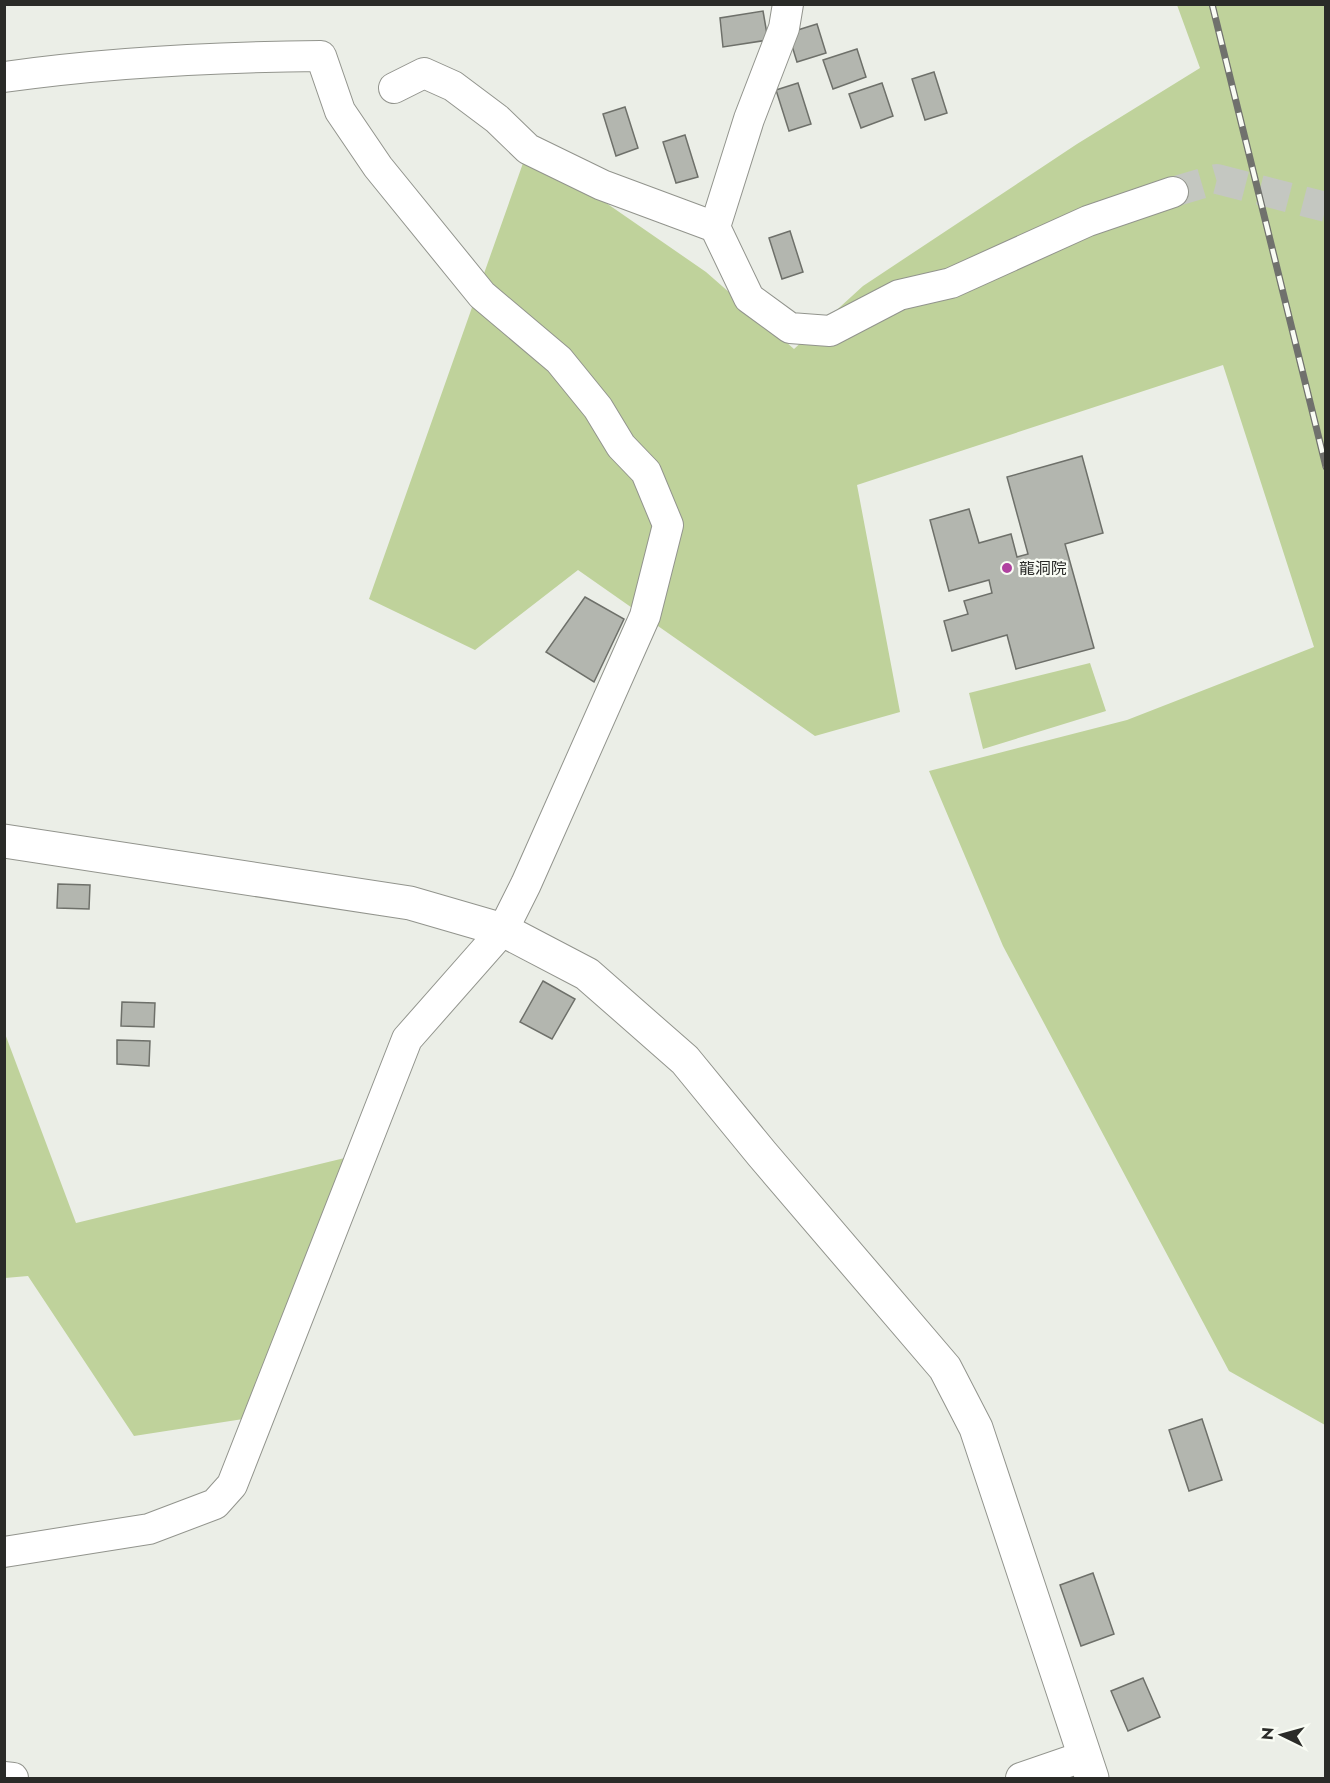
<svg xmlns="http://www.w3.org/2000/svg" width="1330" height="1783" viewBox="0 0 1330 1783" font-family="Jost,'Noto Sans JP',sans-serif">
<rect width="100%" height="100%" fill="#ebeee7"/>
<path fill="#bfd29b" d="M1177,5H1325V1425L1229,1371L1003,946L929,771L1127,720L1314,647L1223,365L857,485L900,712L815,736L578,570L475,650L369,599L528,149L706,272L794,349L863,286L1077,144L1200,68Z
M1090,663L1106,711L983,749L969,693Z
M4,1031L76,1223L357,1155L275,1414L134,1436L28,1276L5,1278Z"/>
<path fill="#b3b6af" stroke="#6e706a" stroke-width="1.5" d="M763,11L768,40L723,47L720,18Z
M817,24L826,53L797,62L788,33Z
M857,49L866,77L833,89L823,60Z
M934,72L947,113L925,120L912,79Z
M798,83L811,124L789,131L776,90Z
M882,83L893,116L861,128L849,94Z
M625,107L638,148L616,156L603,114Z
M685,135L698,177L676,183L663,142Z
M790,231L803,272L782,279L769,238Z
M1082,456L1103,533L1065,544L1094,648L1016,669L1007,635L952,651L944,621L968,614L964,601L992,593L989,580L949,591L930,520L969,509L979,543L1011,534L1017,557L1028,554L1007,477Z
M585,597L624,619L594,682L546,652Z
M58,884L90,885L89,909L57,908Z
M543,981L575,999L552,1039L520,1022Z
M122,1002L155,1003L154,1027L121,1026Z
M117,1040L150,1041L149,1066L117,1064Z
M1202,1419L1222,1480L1189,1491L1169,1430Z
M1093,1573L1114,1634L1081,1646L1060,1585Z
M1143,1678L1160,1717L1128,1731L1111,1691Z"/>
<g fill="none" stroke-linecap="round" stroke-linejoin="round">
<path stroke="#c4c7c1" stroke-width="30" stroke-dasharray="30 15" stroke-linecap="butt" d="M1173,192L1217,179L1326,207"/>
<g stroke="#92948d" stroke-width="32">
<path id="minor" d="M788,4L784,28L749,119L715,227L749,298L790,328L830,331L899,295L951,283L1088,221L1173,192
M4,77C110,62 215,57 321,56L340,111L378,167L482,295L559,360L598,408L621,446L646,472L668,525L645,616L526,884L503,930L407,1039L232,1485L215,1504L149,1529L4,1552
M394,88L424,73L453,86L497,119L528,149L602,185L715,227
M4,1777L13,1778
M1021,1778L1085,1756"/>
</g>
<g stroke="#92948d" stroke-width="35">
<path id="tertiary" d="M4,841L410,903L503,930L587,974L685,1060L762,1154L945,1368L976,1428L1092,1778"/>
</g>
<use href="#minor" stroke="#fff" stroke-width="30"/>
<use href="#tertiary" stroke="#fff" stroke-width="33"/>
<g stroke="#70716d" stroke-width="7">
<path id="rail" d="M1212,4L1326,467"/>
</g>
<use href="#rail" stroke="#f9fcf4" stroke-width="4.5" stroke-dasharray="14" stroke-linecap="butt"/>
</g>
<circle fill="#b042a0" stroke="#f9fcf4" stroke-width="2" cx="1007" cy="568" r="6"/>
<g text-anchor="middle" stroke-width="4.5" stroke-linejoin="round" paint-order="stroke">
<g font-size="16" fill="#2a2b28" stroke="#f9fcf4" text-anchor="start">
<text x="1019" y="574">龍洞院</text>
</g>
</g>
<rect width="1330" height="1783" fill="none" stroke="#2a2b28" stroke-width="12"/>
<g transform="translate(1282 1735) rotate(275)" stroke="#f9fcf4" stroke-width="4.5" paint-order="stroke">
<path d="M0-4.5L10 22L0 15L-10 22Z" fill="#2a2b28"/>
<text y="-9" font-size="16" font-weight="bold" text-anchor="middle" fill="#2a2b28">N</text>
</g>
</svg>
